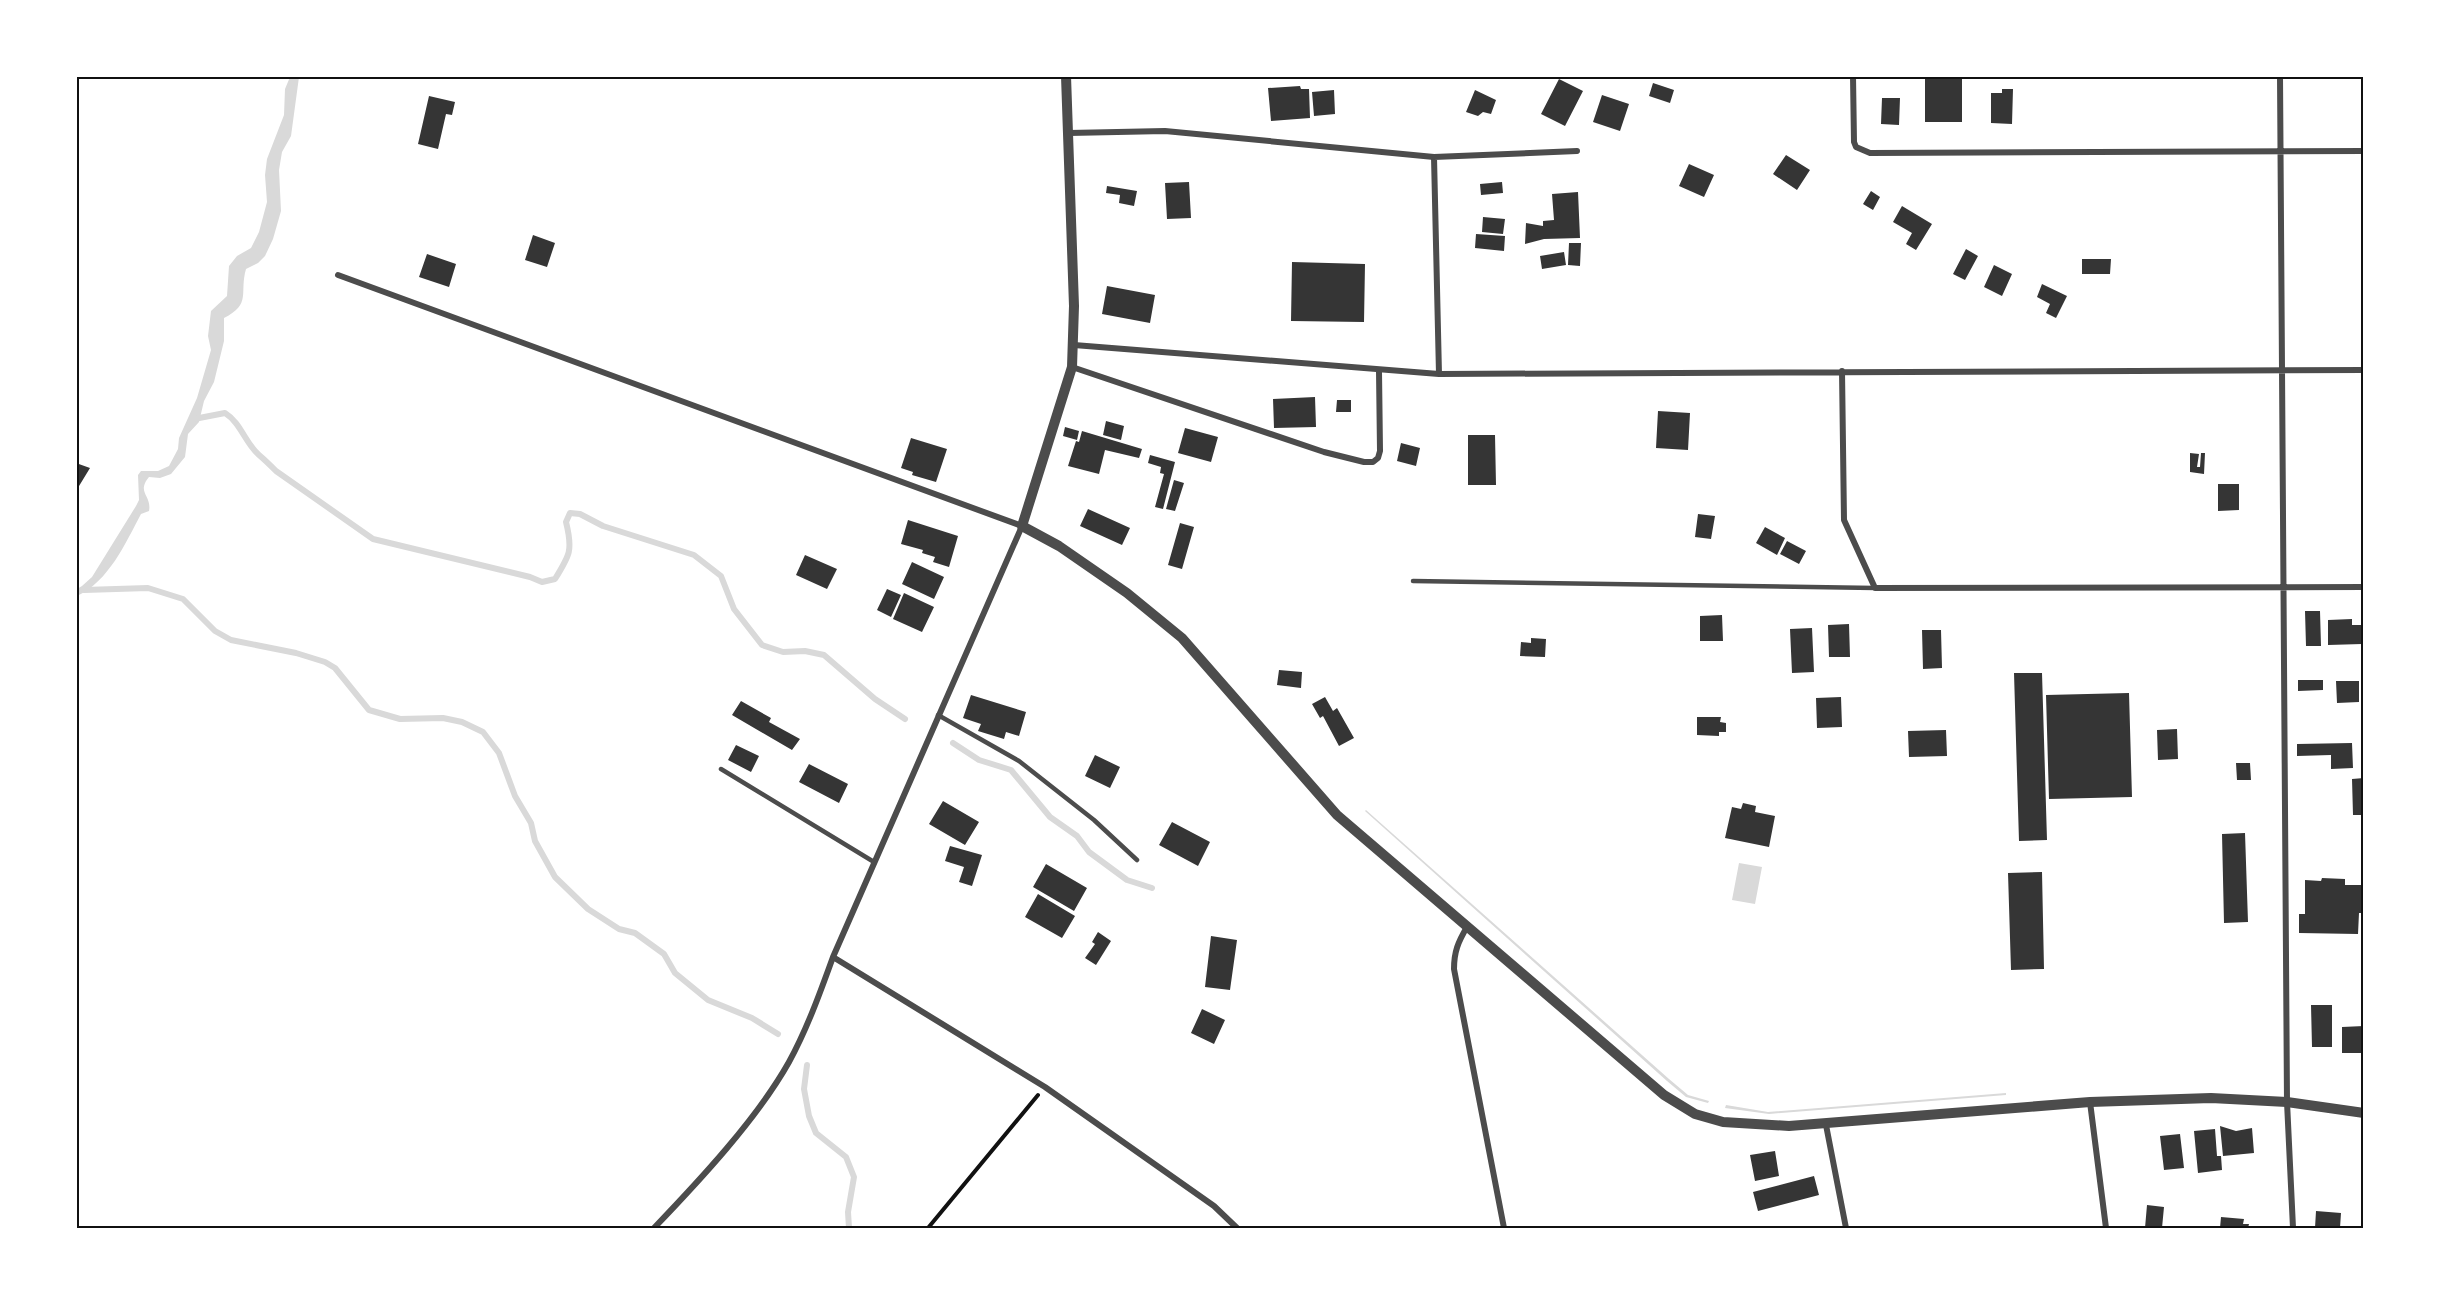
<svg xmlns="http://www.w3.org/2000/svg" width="2440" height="1305" viewBox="0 0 2440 1305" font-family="'Playfair Display',serif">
<rect width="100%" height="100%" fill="#fff"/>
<path fill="#d9d9d9" d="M290,77H299L291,136L282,152L279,170L281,211L273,239L265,256L258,263L246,269C239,293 252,304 224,318V341L214,382L204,401L199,422L188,434L185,457L171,474L160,478L149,477C136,493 152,495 149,511L141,514C125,544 109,581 77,596V589L82,586L92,577L136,506L139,500L138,475L141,471H158L169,466L178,449L179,438L197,398L211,350L208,336L211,311L227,296L229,266L237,256L251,248L259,232L267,202L265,175L267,159L284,115L285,89Z
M1366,810L1669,1079L1688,1095L1709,1101L1708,1103L1686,1097L1667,1081L1365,811Z
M1739,863L1762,867L1755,904L1732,900Z
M2006,1093V1095L1769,1114L1725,1108L1726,1105L1768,1112Z"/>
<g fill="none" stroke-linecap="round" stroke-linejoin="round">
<path stroke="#d9d9d9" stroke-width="6" d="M194,419L225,413C241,423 245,443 259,455C265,460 270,465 276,471L373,539L530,577L542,582L555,579C570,555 573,550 566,522L570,513L580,514L603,526L694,555L721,576L734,609L762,645L783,652L805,651L824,655L875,699L905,719
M84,590L148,588L183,599L215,631L231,640L296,653L325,662L335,668L369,710L400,719L443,718L462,722L483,732L499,753L515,796L531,823L535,841L555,877L588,909L619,929L635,933L664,954L675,973L708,1000L752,1018L778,1034
M953,743L979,760L1011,770L1050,817L1077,836L1089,852L1127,880L1152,888
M807,1065L804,1089L809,1116L816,1133L846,1157L854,1177L848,1212L849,1228"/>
</g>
<path fill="#353535" d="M1925,76H1962V122H1925Z
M1559,79L1583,91L1565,126L1541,114Z
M1653,83L1674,90L1670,103L1649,96Z
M1300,86L1301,89H1309L1310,118L1271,121L1268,88Z
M2002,89H2013L2012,124L1991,123V93H2002Z
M1334,90L1335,114L1314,116L1312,92Z
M1475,90L1496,100L1491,114L1483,112L1478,116L1466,112Z
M1602,95L1629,104L1620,131L1593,122Z
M429,96L455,102L452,115L446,114L438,149L418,144Z
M1882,98H1900L1899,125L1881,124Z
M1786,155L1810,170L1797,190L1773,174Z
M1689,164L1714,175L1704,197L1679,186Z
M1189,182L1191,218L1167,219L1165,183Z
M1502,182L1503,193L1481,195L1480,184Z
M1107,186L1137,191L1134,206L1119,203L1120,195L1106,193Z
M1871,191L1880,197L1873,210L1863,204Z
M1578,192L1580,238L1544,239L1525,244L1526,223L1543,226V221L1554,220L1552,194Z
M1902,206L1932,224L1916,250L1906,244L1912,233L1893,222Z
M1483,217L1505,219L1503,234L1482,232Z
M1476,234L1505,236L1504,251L1475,248Z
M533,235L555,243L547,267L525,260Z
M1569,243H1581L1580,266L1568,265Z
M1966,249L1978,256L1965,280L1953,274Z
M1564,252L1566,265L1542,269L1540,256Z
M427,254L456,264L449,287L419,277Z
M2082,259H2111L2110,274H2082Z
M1292,262L1365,264L1364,322L1291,321Z
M1994,265L2012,274L2002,296L1984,287Z
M2042,284L2067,296L2056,318L2046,313L2050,304L2037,297Z
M1107,286L1155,295L1150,323L1102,314Z
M1315,397L1316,427L1274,428L1273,399Z
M1337,400H1351V412H1336Z
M1658,411L1690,413L1688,450L1656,448Z
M1106,421L1124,426L1121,440L1103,435Z
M1065,427L1079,431L1077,440L1063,436Z
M1185,428L1218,437L1211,462L1178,453Z
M1082,431L1142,449L1139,458L1105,450L1099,474L1068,466L1076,441L1079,442Z
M1468,435H1495L1496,485H1468Z
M911,438L947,449L936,482L912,475L913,472L901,468Z
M1401,443L1420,448L1416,466L1397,461Z
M2190,453L2199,454L2197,467H2200L2201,453H2205L2204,474L2190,472Z
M1150,455L1175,462L1163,509L1155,507L1164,474L1160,473L1161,467L1148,463Z
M76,463L90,468L76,491Z
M1174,480L1184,483L1175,511L1166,509Z
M2218,484H2239V510L2218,511Z
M1088,509L1130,528L1122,545L1080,526Z
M1698,514L1715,516L1711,539L1695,537Z
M908,520L958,536L949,567L933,562L935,557L922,553L923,550L901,544Z
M1180,523L1194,527L1182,569L1168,565Z
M1765,527L1785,538L1777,555L1756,543Z
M1787,541L1806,551L1799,564L1780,554Z
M805,555L837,569L827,589L796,575Z
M912,562L944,577L934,599L902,584Z
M887,589L901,595L891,617L877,610Z
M904,593L934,607L922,632L893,619Z
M2305,611H2320L2321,646H2306Z
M1722,615L1723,641H1700V616Z
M2352,619V625H2362V644L2328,645V620Z
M1849,624L1850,657H1829L1828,625Z
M1812,628L1814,672L1792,673L1790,629Z
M1922,630H1941L1942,668L1923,669Z
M1531,638L1546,639L1545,657L1520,656L1521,642L1531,643Z
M1279,670L1302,672L1301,688L1277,685Z
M2014,673H2042L2047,840L2019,841Z
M2298,680H2323V690L2298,691Z
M2336,681H2359V702L2337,703Z
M2129,693L2132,797L2049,799L2046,695Z
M971,695L1026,712L1019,736L1006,732L1004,739L978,731L981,724L963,718Z
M1325,697L1333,711L1337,708L1354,738L1339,746L1323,716L1320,718L1312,704Z
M1841,697L1842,727L1817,728L1816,698Z
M741,701L771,718L769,722L800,739L792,750L732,715Z
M1697,717H1721L1720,722L1726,723V732H1719V736L1697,735Z
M2177,729L2178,759L2158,760L2157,730Z
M1946,730L1947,756L1909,757L1908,731Z
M2352,743L2353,768L2331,769V755L2297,756V744Z
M736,745L759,756L751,772L728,760Z
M1095,755L1120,767L1110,788L1085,776Z
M2236,763H2250L2251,780H2237Z
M809,764L848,784L839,803L799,782Z
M2364,778V815H2353L2352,779Z
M943,801L979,822L965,845L929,824Z
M1743,803L1756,806L1755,812L1775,816L1769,847L1725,838L1732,807L1741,809Z
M1172,822L1210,842L1198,866L1159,845Z
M2245,833L2248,922L2224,923L2222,834Z
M950,846L982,855L972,886L959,882L964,867L945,861Z
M1046,864L1087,888L1074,911L1033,887Z
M2042,872L2044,969L2011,970L2008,873Z
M2322,878L2345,879V885H2364V913H2359L2358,934L2299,933V914H2305V880L2321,881Z
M1038,894L1075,916L1062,938L1025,917Z
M1098,932L1111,941L1096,965L1085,958L1095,944L1092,942Z
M1211,936L1237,940L1230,990L1205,987Z
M2311,1005H2332V1047H2312Z
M1202,1009L1225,1020L1214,1044L1191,1033Z
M2364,1026V1053H2342V1027Z
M2220,1126L2236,1131L2252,1128L2254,1153L2223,1156Z
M2215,1129L2217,1156H2221L2222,1170L2198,1173L2194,1131Z
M2180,1134L2184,1168L2164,1170L2160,1136Z
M1775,1151L1779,1176L1755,1181L1750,1155Z
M1814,1176L1819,1195L1758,1211L1753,1192Z
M2147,1205L2164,1207L2162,1228H2145Z
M2316,1211L2341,1213L2340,1228H2315Z
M2221,1217L2244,1219L2243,1224H2249L2248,1228H2220Z"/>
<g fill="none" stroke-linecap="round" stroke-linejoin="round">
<path stroke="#111" stroke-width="4" d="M928,1228L1038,1095"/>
<path stroke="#4c4c4c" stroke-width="4.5" d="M1413,581L1875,588
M938,715L1019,761L1094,820L1137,860
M721,769L874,862"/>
<path stroke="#4c4c4c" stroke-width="6" d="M1853,76L1854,142L1856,147L1870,153L2364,151
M2280,76L2287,1102L2293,1228
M1069,133L1165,131L1434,157L1577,151
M1434,157L1439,374
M338,275L1022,526L833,957C820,993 807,1029 789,1062C757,1119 699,1181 654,1228
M1074,345L1439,374L2364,370
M1072,367L1324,452L1364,462H1373L1378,458L1380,451L1379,371
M1842,371L1844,520L1875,588L2364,587
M1467,927C1458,942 1454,952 1454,969L1504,1228
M833,957L1045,1087L1214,1206L1237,1228
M2090,1102L2106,1228
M1826,1125L1846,1228"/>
<path stroke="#4c4c4c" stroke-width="10" d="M1066,76L1074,306L1072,367L1022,526L1059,546L1127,593L1182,638L1337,815L1664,1095L1695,1114L1723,1122L1789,1126L2090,1102L2211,1098L2287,1102L2364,1113"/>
</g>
<rect width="2440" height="1305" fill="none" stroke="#ffffff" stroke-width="156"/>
<rect x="78" y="78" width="2284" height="1149" fill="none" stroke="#111" stroke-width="2"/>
</svg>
